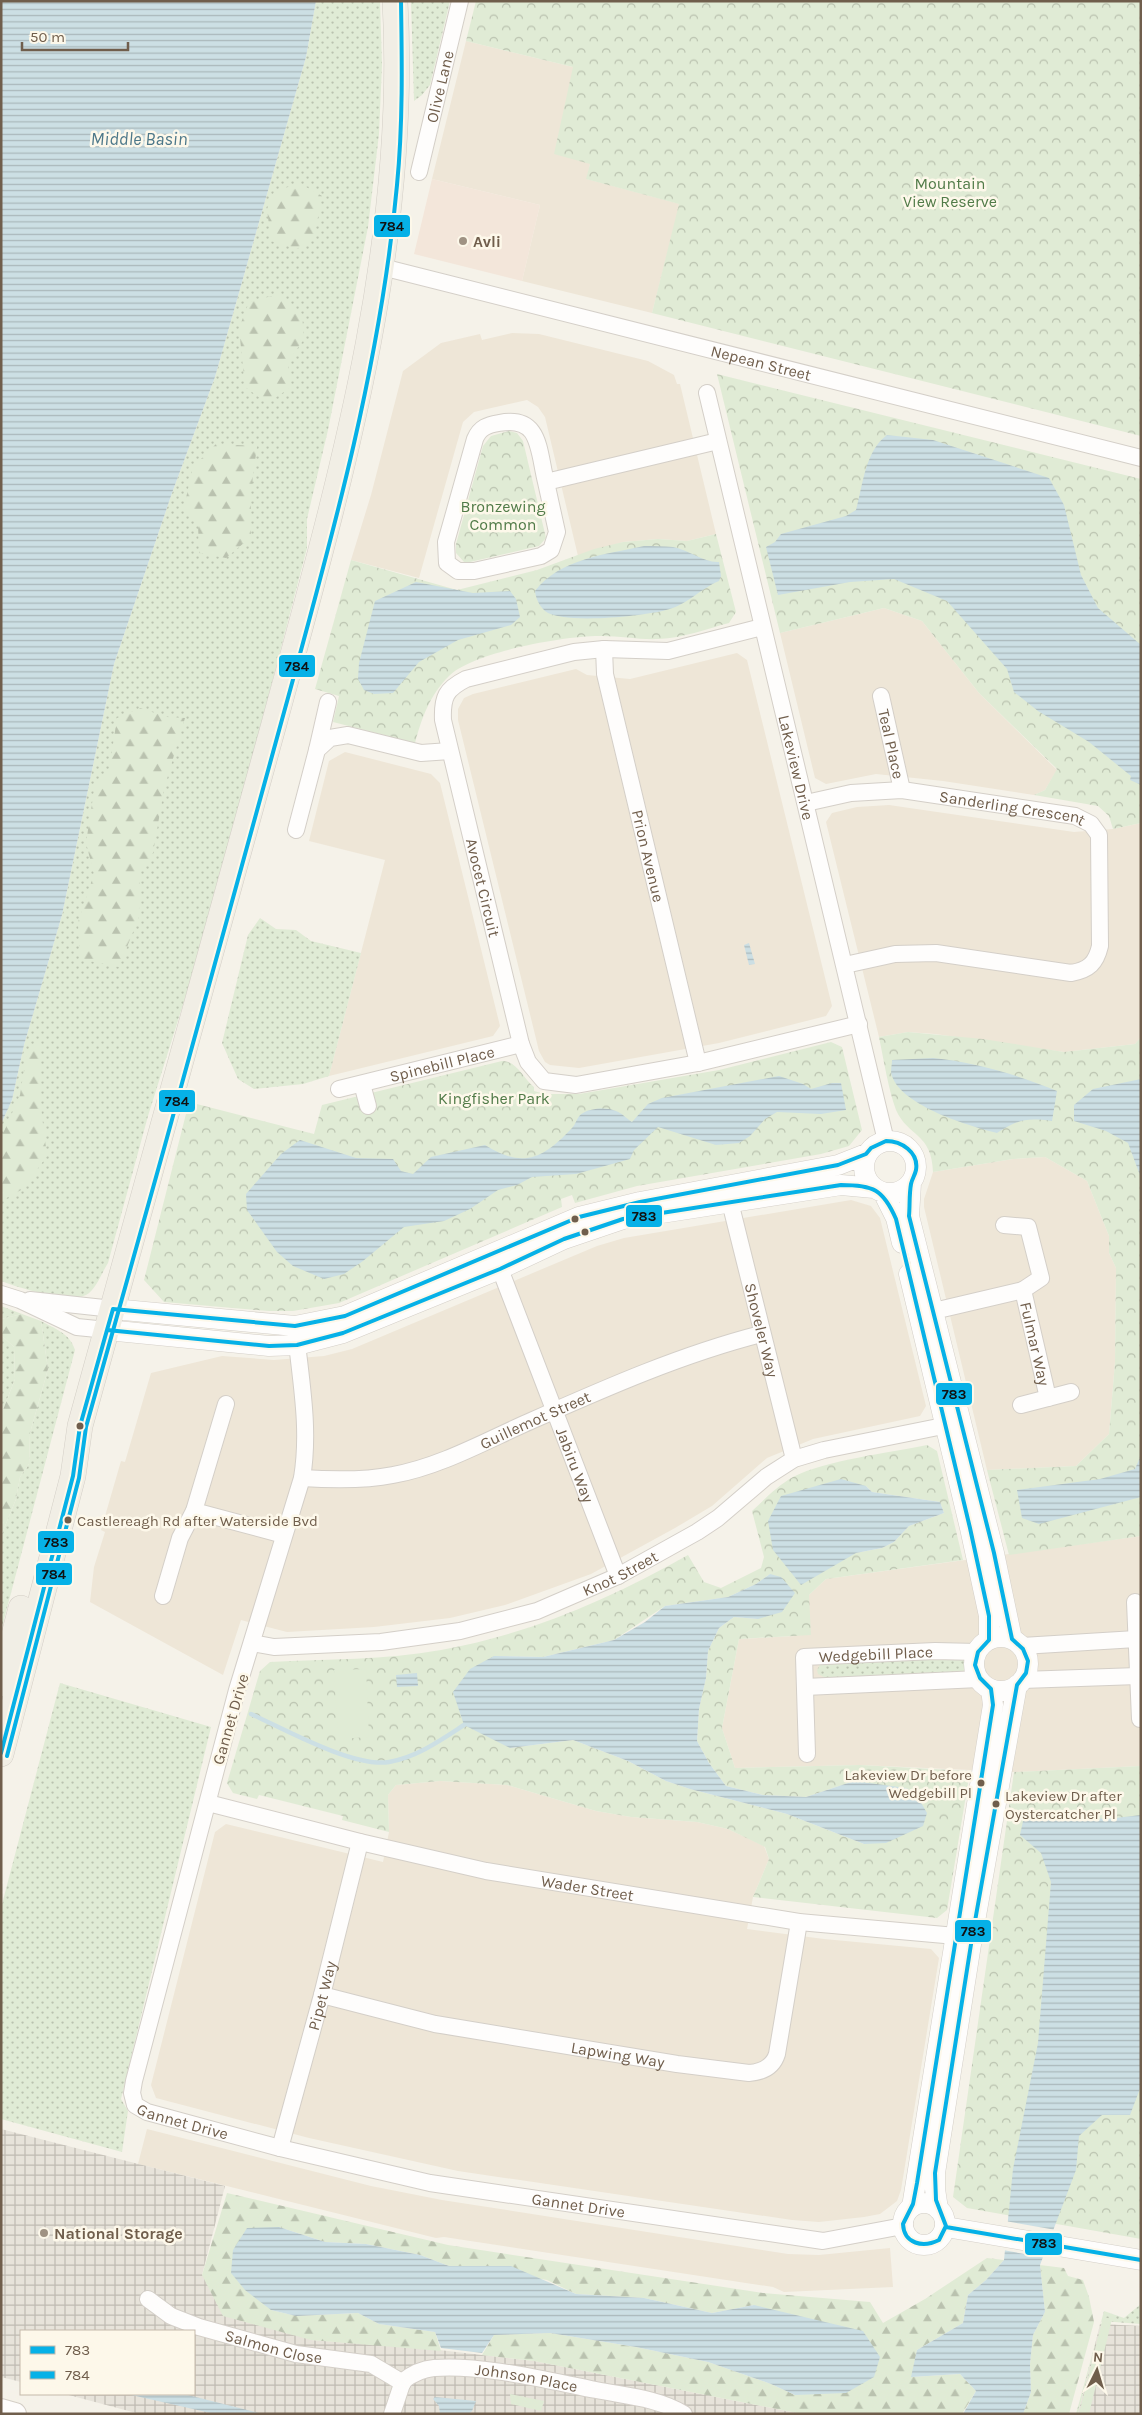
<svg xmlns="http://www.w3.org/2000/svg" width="1142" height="2415" viewBox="0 0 1142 2415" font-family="Karla,sans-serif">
<defs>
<pattern id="industrial-grid" width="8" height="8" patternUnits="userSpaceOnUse" patternTransform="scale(1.25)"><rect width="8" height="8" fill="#e7e3da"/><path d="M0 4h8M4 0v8" fill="none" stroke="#c0bbb3"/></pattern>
<pattern id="grass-dots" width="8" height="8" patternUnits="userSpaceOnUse" patternTransform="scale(1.25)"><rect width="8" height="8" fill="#e0ebd5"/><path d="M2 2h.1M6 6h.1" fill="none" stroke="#bac2af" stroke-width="1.8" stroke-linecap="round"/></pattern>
<pattern id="forest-firs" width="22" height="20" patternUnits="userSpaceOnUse" patternTransform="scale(1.25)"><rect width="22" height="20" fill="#e0ebd5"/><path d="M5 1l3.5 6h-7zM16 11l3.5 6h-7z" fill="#bac2af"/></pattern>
<pattern id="park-crowns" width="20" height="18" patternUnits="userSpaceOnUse" patternTransform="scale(1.25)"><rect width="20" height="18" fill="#e0ebd5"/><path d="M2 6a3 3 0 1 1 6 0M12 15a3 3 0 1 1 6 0" fill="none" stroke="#bac2af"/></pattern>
<pattern id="water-rules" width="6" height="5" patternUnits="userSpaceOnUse" patternTransform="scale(1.25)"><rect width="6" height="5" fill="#ccdfe4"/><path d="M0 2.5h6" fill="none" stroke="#aab8bb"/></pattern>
</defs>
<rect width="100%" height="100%" fill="#f5f2e9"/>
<path fill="#eee6d7" d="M466,41L573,67L590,164L587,179L680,204L652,313L522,281L540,205L432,179Z
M512,333L539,334L648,361L674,375L677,384H680L716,534L687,541L658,539L623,542L578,556L545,417L538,407L527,400L474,412L463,422L419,578L351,560L371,495L403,371L441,343L480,334L482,340Z
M884,608L922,621L979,693L1057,770L1045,790L1034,795L943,781L876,774L826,784L815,778L780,633Z
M737,653L747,660L832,1006L826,1016L719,1043L579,1068L550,1065L545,1062L539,1051L458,720V709L464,698L473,694L576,669L587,675L630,679Z
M345,752L431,774L440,783L500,1026L493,1036L329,1076L385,860L309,841L329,761Z
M889,805L1074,832L1113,829L1141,823V1037L1135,1044L1064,1052L935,1034L908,1032L879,1037L826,822L832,813L857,807Z
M1045,1157L1087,1181L1109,1236V1253L1116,1268L1115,1362L1109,1434L1076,1466L987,1470L924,1207V1199L933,1172L1013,1159Z
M851,1200L871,1206L880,1218L926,1406L920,1416L813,1439L767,1458L712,1506L675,1528L591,1574L505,1605L450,1618L374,1627L287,1632L241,1620L223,1675L90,1602L94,1567L105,1532L101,1530L121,1461L125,1462L151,1373L222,1356L274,1360L324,1356L352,1349L597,1246L624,1238Z
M1141,1536V1766L1014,1772L860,1765L735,1768L722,1728L739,1639L795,1636L809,1595L826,1579Z
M440,1781L507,1785L596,1811L631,1817L697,1822L728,1829L764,1846L769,1859L753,1897L747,1929L824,1939L931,1949L939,1958L901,2190L897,2201L880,2214L864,2217L819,2222L792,2220L458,2171L309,2138L156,2098L151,2085L215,1832L226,1824L383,1862L389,1832L388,1795L396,1785Z
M147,2129L371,2186L442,2200L788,2254L819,2255L890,2248L893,2287L784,2292L773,2287L444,2237L436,2238L138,2164Z"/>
<path fill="#f3e6da" d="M432,179L540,205L522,281L414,254Z"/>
<path fill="url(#industrial-grid)" d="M1,2129L225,2186L202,2275L311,2340L422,2348L534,2361L802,2414H140L65,2394H194V2331H21V2382L1,2377Z
M1100,2324L1141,2326V2414H1078Z"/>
<path fill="url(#grass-dots)" d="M316,1H380L382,65L379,134L368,227L328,430L307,519V548L213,909L148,1116L108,1263C102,1272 96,1290 86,1295C69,1303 19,1288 1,1281V1124L12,1100L24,1045L62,915L114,664L172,493L215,377L306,57Z
M411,1H450L430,85L422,95L414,101Z
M260,918L276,929L296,930L311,941L361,953L329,1076L303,1084L254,1089L238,1079L222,1043L248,935Z
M1,1306L22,1314L1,1319Z
M41,1321C55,1329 70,1333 75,1350L1,1631V1536L16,1499L20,1477L29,1464L30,1433L48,1369Z
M1,1335L14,1347L15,1379L1,1415Z
M968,1656L969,1672L826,1678L818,1674L817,1670L821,1663Z
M60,1683L211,1727L121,2099L128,2111L122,2152L1,2119V1908Z
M1141,2304V2324L1101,2321L1078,2414H1076L1104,2311L1124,2318Z"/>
<path fill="url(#forest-firs)" d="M299,183L322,196L314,238L297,249L271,241L267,209L274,192Z
M279,294L302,314L304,339L288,362L290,388L267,403L245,387L239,328L249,302Z
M216,444L257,446L251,492V537L226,558L199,553L198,523L184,507L193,467Z
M140,708L167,717L185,718L164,789L153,853L140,872L139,917L119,967L80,959L78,922L94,874L86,843L95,784L109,771L117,718Z
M41,1039L40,1100L47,1156L23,1189L1,1201V1138L20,1095L27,1051Z
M22,1314L41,1321L48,1369L30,1433L29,1464L20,1477L16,1499L1,1536V1415L15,1379L14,1347L1,1335V1319Z
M227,2193L448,2245L763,2293L870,2302L883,2323L925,2299L987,2258L1004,2260L986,2280L968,2295L963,2323L917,2350L912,2377L960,2374L976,2391L962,2414H802L534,2361L482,2355L494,2335L550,2333L636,2347L708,2362L771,2384L795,2395L754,2305L712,2313L644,2298L576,2294L547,2280L474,2267L449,2266L420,2255L366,2244L325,2242L279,2227L271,2310L296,2316L358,2313L379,2324L435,2332L441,2351L311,2340L223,2316L202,2275Z
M1040,2265L1064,2268L1068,2276L1083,2280L1089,2297L1094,2322L1069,2414H1023L1031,2392L1030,2364L1033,2335L1045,2312Z"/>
<path fill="url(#park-crowns)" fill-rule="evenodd" d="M476,1H1141V436L652,313L679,204L586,179L590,164L554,154L573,67L466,41Z
M717,374L1141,479V823L1113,829L1109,816L1098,806L1034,795L1045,790L1057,769L979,693L922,621L884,608L780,633Z
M509,431L517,433L523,441L546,538L539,546L470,562H464L456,553V544L483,446L491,436Z
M716,534L736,612L729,623C706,629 683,638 659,639C640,640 621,636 602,636C568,635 472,652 449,676C430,695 422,717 415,743L333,722L339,696L315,689L351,560L457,590L537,570L594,549L623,542L658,539L687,541Z
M908,1032L983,1039L1064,1052L1135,1044L1141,1037V1536L1009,1555L987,1470L1076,1466L1109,1434L1115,1362L1116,1268L1109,1253V1236L1087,1181L1045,1157L1013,1159L933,1172C932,1133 908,1137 896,1110C888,1088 884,1061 879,1037Z
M831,1042L842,1047L862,1130L849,1146L821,1154L637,1186L575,1203L572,1195L561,1199L562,1207L339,1303L293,1311H269L164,1302L144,1280L189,1102L314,1134L322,1105L502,1061C517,1061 523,1078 534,1087V1091L545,1094H579L719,1070Z
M927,1445L937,1451L963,1560L826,1579L809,1595L811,1635L739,1639L722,1728L735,1768L860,1765L970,1771L947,1910L937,1918L753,1897L769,1859L765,1847L728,1829L697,1822L631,1817L596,1811L507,1785L440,1781L396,1785L388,1795L389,1832L342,1820L343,1816L259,1795L257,1799L233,1793L227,1783L260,1671L270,1662C327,1659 385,1660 441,1650C530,1634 610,1599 688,1555L704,1582L721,1588L761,1568L764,1557L752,1511C765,1499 777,1486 793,1477C826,1460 889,1453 927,1445ZM866,1486L872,1492L940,1502L944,1513L909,1526L894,1542L882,1548L856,1553ZM770,1574L758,1619L734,1617L719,1628L708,1651L706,1678L699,1709L697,1741L709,1763L726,1786L763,1795L806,1797L854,1781L864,1844L787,1814L690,1789L666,1781L628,1761L573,1740L510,1748L494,1656L543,1657L614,1640L665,1606L728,1597L756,1584Z
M1141,1766V2239L967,2208L953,2197L1014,1772Z"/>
<path fill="#e0ebd5" d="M366,1669L369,1737L338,1739L334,1670Z
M1103,2317L1112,2319L1089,2414H1079Z
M510,2394L544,2401L541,2411L511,2404Z"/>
<path fill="url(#water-rules)" d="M1,1H316L306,57L215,377L172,493L114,664L62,915L24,1045L12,1100L1,1124Z
M887,435L933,440L1049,478L1064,505L1081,575L1098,608L1141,645V785L1130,780L1131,776L1089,742L1038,711L1014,692L1007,669L947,601L894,579L850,582L778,595L766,547L775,542L781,534L846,516L856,510C863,485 865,451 887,435Z
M644,546C653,546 664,546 673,547C689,550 704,563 719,562L721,576L719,581C700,589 687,605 666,610C644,616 563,625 545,611C539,605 536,599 535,591C559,559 607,554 644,546Z
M416,582L473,593L510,591L516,599L520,617L511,625L458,640L419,662L393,693L374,694L364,690L358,679L359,663L375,601Z
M749,943L755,964L749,965L744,945Z
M933,1058C975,1062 1018,1075 1057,1091L1052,1121C1027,1118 1018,1119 997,1133C969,1126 902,1106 892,1076C890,1072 892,1065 892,1060Z
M779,1076L803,1084L811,1089L832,1083H841L846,1110L821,1114L777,1112L765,1119L750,1136L739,1143L716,1145L658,1127L634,1150L630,1159L576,1174L532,1177L517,1185L498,1190L470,1209L444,1221L404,1227L363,1261L344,1274L324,1279L293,1266L277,1252L247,1210L246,1194L281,1154L300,1140L356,1158L393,1159L401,1171L413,1174L431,1157L485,1145C523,1169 543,1159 572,1128C576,1124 577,1116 583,1113C591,1108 607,1107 616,1111C622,1113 627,1119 632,1122L648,1104L662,1098Z
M1141,1079V1178L1128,1143L1106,1131L1074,1121V1105L1093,1089Z
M1141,1455V1497L1039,1524L1022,1518L1017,1490L1100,1479L1135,1469Z
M841,1479L866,1486L872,1492L940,1502L944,1513L909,1526L894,1542L882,1548L856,1553L801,1585L773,1550L768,1521L781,1496Z
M770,1574L781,1577L795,1593L782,1612L758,1619L734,1617L719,1628L708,1651L706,1678L699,1709L697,1741L709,1763L726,1786L763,1795L806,1797L854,1781L906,1788L916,1794L927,1813L923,1826L886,1843L864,1844L787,1814L690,1789L666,1781L628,1761L573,1740L510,1748L464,1725L453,1692L470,1669L494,1656L543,1657L614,1640L645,1622L665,1606L728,1597L756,1584Z
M417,1673L418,1686L397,1687L396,1675Z
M1025,1812L1107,1819L1141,1815V2086L1130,2115H1102L1079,2136L1076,2170L1040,2265L1045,2312L1033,2335L1030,2364L1031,2392L1023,2414H963L976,2391L960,2374L911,2377L917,2350L963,2323L968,2295L986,2280L1004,2260L1013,2169L1038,2043L1051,1882L1041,1853L1020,1835Z
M279,2227L325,2242L366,2244L420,2255L449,2266H511L576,2294L644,2298L712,2313L754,2305L863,2331L880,2357L874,2377L846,2393L795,2395L771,2384L708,2362L636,2347L550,2333L494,2335L482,2353L441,2348L435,2332L379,2324L358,2313L296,2316L271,2310L245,2290L231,2273L233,2250L247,2228Z
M127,2394H184L263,2414H215Z
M435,2397L476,2401L472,2411L468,2414H440L439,2406L433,2399Z"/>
<path fill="#f5f2e9" d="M1005,2221L1056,2230L1046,2258L1003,2250Z"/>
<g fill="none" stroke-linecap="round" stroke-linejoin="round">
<path stroke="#ccdfe4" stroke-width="4.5" d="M251,1714C284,1729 354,1768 389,1762C417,1757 441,1740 464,1725"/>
<g stroke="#d4cfc8" stroke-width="18">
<g id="minor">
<path id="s1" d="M419,172L460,1"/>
<path id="s2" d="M382,267L1141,458"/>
<path id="s3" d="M707,393L886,1141"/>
<path d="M546,482L557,532L551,550L541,556L474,571H458L447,563L446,542L475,439C480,427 488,425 499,423C541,415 538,450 546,482L718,441"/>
<path id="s4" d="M762,627L668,651L604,649L574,652L466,679C446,689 442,697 443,720L521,1044L528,1062L544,1081L576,1085L698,1063L859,1024"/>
<path id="s5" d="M604,649L605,674L698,1063"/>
<path id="s6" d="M881,696L902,790"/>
<path d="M317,750L328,702"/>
<path id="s7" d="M806,803L851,793L902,790L1075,816L1091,824L1099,835L1100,946C1096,963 1089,970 1071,973L936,953L895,954L845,965"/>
<path d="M296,830L317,750L330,738L348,735L421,753L450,751"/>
<path d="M362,1084L368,1106"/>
<path id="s8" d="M339,1089L521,1044"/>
<path id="s9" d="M730,1202L794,1459"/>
<path d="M1004,1225L1028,1227L1041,1278L1023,1290"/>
<path id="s10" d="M500,1269L618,1576"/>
<path d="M1,1294L20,1300L77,1327L107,1330"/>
<path d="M30,1300L113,1309"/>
<path id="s11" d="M921,1314L1023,1290L1048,1398"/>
<path id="s12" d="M296,1334C301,1383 310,1429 302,1478L237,1690L134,2081L132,2093L135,2105L147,2112L280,2148L430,2183L823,2241L903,2226"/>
<path d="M1021,1405L1071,1392"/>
<path id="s13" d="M302,1478C332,1480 363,1481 393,1475C438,1467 482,1443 524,1424C601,1390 679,1355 761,1334"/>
<path d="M194,1511L284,1535"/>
<path d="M163,1596L180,1538L194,1511L226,1404"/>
<path d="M1135,1602L1140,1719"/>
<path id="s14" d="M252,1643L274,1647L381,1642L460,1631L537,1611L618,1576L697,1532L718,1518L766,1477L794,1459L824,1450L958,1423"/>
<path d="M1022,1646L1136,1639"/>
<path d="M1022,1680L1138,1676"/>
<path d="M805,1687L979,1679"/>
<path id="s15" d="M807,1754L804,1657L935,1651L977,1652"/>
<path id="s16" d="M208,1803L360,1842L486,1871L799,1922L967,1937"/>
<path id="s17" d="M322,1995L435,2024L677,2064L749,2073C762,2072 773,2067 777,2054L799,1922"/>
<path id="s18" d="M280,2148L322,1995L360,1842"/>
<path id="s19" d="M148,2299L171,2316L199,2327L296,2354L371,2364L403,2383"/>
<path id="s20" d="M392,2414L403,2381C412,2374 423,2369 434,2368C482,2364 549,2381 596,2390C626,2396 658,2398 684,2414"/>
</g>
</g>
<g stroke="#d4cfc8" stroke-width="21">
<path id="tertiary" d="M864 1167a26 26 0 1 1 52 0a26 26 0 1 1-52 0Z
M911,1183L909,1216L994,1553L1012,1639
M883,1192L896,1218L902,1243
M909,1274L970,1528L989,1616V1640
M113,1309L295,1326L345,1316L579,1217L640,1202L838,1165L866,1154
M107,1330L269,1346L297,1345L343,1333L500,1269L564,1239L623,1219L841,1185L874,1188
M974 1664a27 27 0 1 1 54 0a27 27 0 1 1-54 0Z
M903 2224a21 21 0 1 1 42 0a21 21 0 1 1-42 0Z
M912,2207L993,1705L991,1689
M938,2209L935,2189V2173L972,1938L1017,1685
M946,2227L1141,2260"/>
</g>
<g stroke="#d5cfc7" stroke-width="24">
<path id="secondary" d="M1,2410L15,2414"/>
</g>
<g stroke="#d3cec6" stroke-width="26">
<path id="primary" d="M1,1684L21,1608
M1,1754L73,1476L80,1426C146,1192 211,958 274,724C338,488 409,248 395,1"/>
</g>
<use href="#minor" stroke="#fefdfc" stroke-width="16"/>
<use href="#tertiary" stroke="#fefdfc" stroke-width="20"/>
<use href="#secondary" stroke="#fefdfc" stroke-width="22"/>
<use href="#primary" stroke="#f1eee5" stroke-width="25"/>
<g stroke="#fdf8ea" stroke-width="8">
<path id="bus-1" d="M886,1141C901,1141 919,1152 916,1170C915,1175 912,1179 911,1184C909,1195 910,1206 909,1216L994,1553L1012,1639L1023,1649L1028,1661L1026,1673L1017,1685L972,1938L935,2173L936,2200L946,2226L939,2240C923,2248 904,2244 903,2224L913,2204L917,2183L993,1705L991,1689L980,1678L975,1665L978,1652L989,1640V1616L970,1528L896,1219C883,1189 873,1185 841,1185L623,1219L564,1239L500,1269L343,1333L297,1345L269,1346L107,1330L113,1309L295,1326L345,1316L579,1217L640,1202L838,1165L866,1154L871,1148Z
M1,1753L73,1476L80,1426L107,1330
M946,2227L1141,2260"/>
</g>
<g stroke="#fdf8ea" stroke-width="8">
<path id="bus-2" d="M7,1756L79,1478L86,1427C148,1207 209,988 269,767C321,576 379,383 397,185C403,124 402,63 401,1"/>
</g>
<use href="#bus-1" stroke="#06b1e7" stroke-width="4"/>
<use href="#bus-2" stroke="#06b1e7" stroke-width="4"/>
</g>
<g fill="#9f9283" stroke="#fdf8ea" stroke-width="2">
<circle cx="463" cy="241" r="5"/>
<circle cx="44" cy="2233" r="5"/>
</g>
<g fill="#705e4c" stroke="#fdf8ea" stroke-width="2">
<circle cx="575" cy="1219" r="4.5"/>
<circle cx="585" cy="1232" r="4.5"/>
<circle cx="80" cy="1426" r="4.5"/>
<circle cx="68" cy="1520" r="4.5"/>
<circle cx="981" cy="1783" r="4.5"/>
<circle cx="996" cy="1804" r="4.5"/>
</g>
<g text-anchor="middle" stroke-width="5" stroke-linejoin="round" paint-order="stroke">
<g font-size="15" fill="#705e4c" stroke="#fdf8ea" text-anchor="start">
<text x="77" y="1526">Castlereagh Rd after Waterside Bvd</text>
<text x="972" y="1780" text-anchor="end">Lakeview Dr before<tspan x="972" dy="18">Wedgebill Pl</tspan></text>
<text x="1005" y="1801">Lakeview Dr after<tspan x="1005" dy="18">Oystercatcher Pl</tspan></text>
</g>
<g font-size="16" fill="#705e4c" stroke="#fdf8ea">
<text dy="6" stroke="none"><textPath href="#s1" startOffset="88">Olive Lane</textPath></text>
<text dy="6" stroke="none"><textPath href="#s2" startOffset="391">Nepean Street</textPath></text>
<text dy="6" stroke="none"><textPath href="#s6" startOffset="49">Teal Place</textPath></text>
<text dy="6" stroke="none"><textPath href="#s3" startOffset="385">Lakeview Drive</textPath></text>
<text dy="6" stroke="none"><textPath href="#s7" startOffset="209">Sanderling Crescent</textPath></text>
<text dy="6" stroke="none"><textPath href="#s5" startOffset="212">Prion Avenue</textPath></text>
<text dy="6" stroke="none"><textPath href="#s4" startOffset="526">Avocet Circuit</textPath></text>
<text dy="6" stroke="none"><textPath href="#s8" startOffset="106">Spinebill Place</textPath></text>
<text dy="6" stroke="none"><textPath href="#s9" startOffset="132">Shoveler Way</textPath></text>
<text dy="6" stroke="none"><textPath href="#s11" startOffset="160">Fulmar Way</textPath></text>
<text dy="6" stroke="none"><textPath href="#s13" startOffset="244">Guillemot Street</textPath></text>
<text dy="6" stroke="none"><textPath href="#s10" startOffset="210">Jabiru Way</textPath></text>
<text dy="6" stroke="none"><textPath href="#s14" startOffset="380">Knot Street</textPath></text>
<text dy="6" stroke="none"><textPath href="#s15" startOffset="169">Wedgebill Place</textPath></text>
<text transform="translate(230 1719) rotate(-74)" y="6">Gannet Drive</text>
<text dy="6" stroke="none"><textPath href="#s16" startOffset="389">Wader Street</textPath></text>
<text dy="6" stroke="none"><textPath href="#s18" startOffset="158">Pipet Way</textPath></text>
<text dy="6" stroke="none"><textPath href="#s17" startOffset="302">Lapwing Way</textPath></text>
<text dy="6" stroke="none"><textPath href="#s12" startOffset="846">Gannet Drive</textPath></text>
<text dy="6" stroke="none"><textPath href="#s12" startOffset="1251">Gannet Drive</textPath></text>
<text dy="6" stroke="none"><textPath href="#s19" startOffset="136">Salmon Close</textPath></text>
<text dy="6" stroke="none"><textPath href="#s20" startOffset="162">Johnson Place</textPath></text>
</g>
<g font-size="16" fill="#517b48" stroke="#fdf8ea">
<text x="950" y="189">Mountain<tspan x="950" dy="18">View Reserve</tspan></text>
<text x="503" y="512">Bronzewing<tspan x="503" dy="18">Common</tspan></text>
<text x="494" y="1104">Kingfisher Park</text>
</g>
<g font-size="16" font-weight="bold" fill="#705e4c" stroke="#fdf8ea" text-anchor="start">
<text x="473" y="247">Avli</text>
<text x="54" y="2239">National Storage</text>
</g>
<g font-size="18" font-style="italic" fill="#4c7789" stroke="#fdf8ea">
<text x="139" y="145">Middle Basin</text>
</g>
</g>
<g stroke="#fdf8ea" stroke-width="2">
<rect x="373" y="214" width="38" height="24" rx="5" fill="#06b1e7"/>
<rect x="278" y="654" width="38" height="24" rx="5" fill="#06b1e7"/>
<rect x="158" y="1089" width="38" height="24" rx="5" fill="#06b1e7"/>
<rect x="625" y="1204" width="38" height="24" rx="5" fill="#06b1e7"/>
<rect x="935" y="1382" width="38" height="24" rx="5" fill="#06b1e7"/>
<rect x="37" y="1530" width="38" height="24" rx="5" fill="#06b1e7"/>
<rect x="35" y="1562" width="38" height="24" rx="5" fill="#06b1e7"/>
<rect x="954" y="1919" width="38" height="24" rx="5" fill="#06b1e7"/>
<rect x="1024" y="2232" width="39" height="24" rx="5" fill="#06b1e7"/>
</g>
<g font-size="14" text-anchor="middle" font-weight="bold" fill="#111">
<text x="392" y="231">784</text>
<text x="297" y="671">784</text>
<text x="177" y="1106">784</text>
<text x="644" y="1221">783</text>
<text x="954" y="1399">783</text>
<text x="56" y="1547">783</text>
<text x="54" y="1579">784</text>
<text x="973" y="1936">783</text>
<text x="1044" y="2248">783</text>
</g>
<rect width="1142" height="2415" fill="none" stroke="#705e4c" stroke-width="5"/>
<rect x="20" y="2330" width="175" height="65" fill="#fdf8ea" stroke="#c5baab"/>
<rect x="30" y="2346" width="25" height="8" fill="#06b1e7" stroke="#c5baab"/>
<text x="65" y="2355" font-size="15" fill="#705e4c">783</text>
<rect x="30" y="2371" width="25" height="8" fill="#06b1e7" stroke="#c5baab"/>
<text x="65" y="2380" font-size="15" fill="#705e4c">784</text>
<g transform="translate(1097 2370) rotate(5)" stroke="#fdf8ea" stroke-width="4" paint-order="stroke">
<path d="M0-4L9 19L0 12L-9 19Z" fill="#705e4c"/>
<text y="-8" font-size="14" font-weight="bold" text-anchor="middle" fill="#705e4c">N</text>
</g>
<path d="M22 42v8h106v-8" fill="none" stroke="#705e4c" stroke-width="2.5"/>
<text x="30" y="42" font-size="15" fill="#705e4c" stroke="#fdf8ea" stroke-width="4" paint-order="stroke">50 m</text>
</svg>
